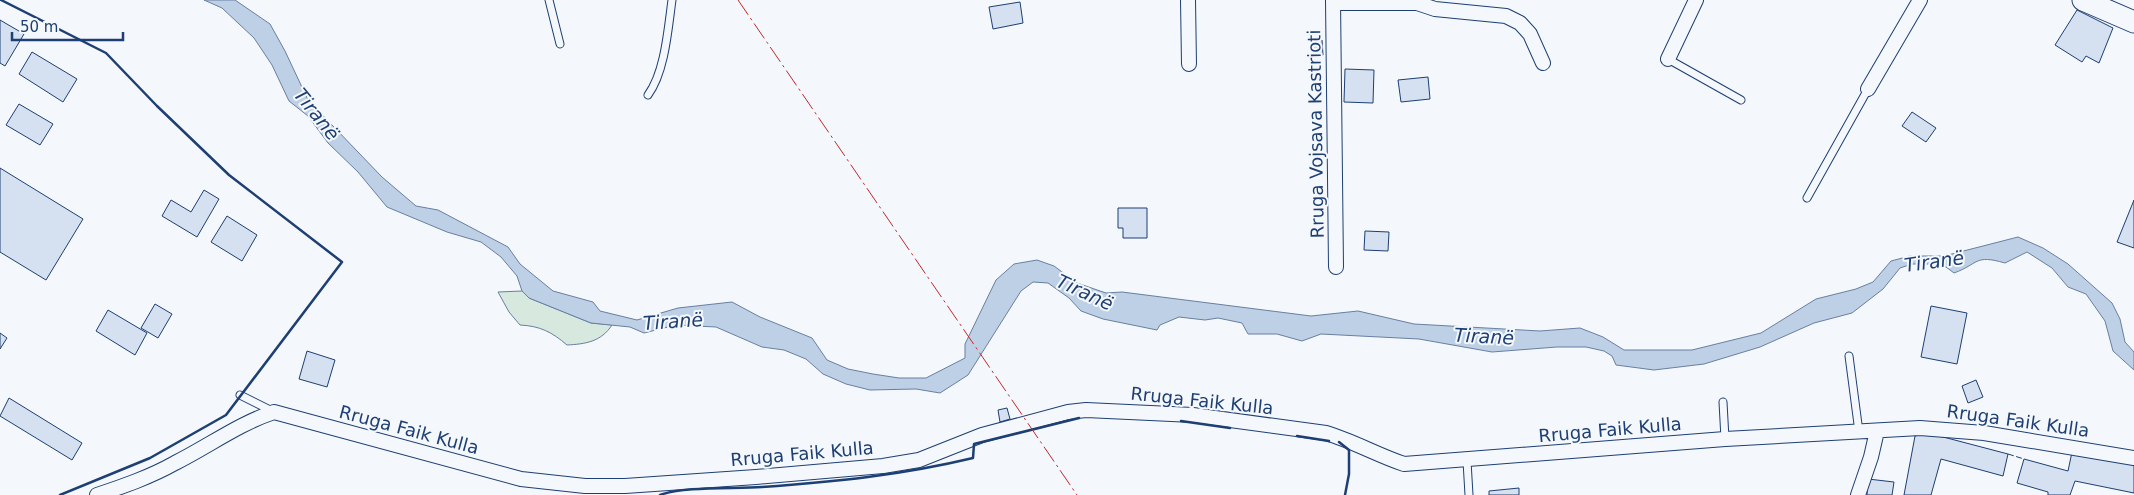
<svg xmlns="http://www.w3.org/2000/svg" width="2134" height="495" viewBox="0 0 2134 495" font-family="'DejaVu Sans',sans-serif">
<rect width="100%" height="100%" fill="#f4f7fb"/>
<path fill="#d7e8df" stroke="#687fa3" d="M522,291L529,298L591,323L612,325C601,342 585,344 567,345C552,332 540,326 520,325L509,312L498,292Z"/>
<path fill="#bed0e5" stroke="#687fa3" d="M204,0H235L270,24L285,51L308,100L382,177L416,206L438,210L508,247L520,264L553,291L593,302L600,311L637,320L678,308L732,302L760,317L812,338L827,360L848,369L873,374L899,378H926L965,358V344L996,280L1014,264L1037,260L1054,266L1077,283L1106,293L1122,292L1311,316L1358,311L1414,324L1540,331L1580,328L1603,337L1624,350H1692L1761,333L1816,299L1856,289L1873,282L1891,261L1910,256H1944L2018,237L2043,248L2068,264L2112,303L2120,319L2125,342L2134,352V370L2113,351L2105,321L2086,294L2068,287L2052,268L2027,252L2005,263C1974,254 1979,264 1954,273L1946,267L1928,264H1912L1900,268L1883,289L1852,313L1814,323L1760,347L1704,364L1654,370L1616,365L1612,356L1604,351L1586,347H1557L1492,352L1419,339L1321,334L1302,341L1277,334H1248L1242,323L1218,318L1205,320L1179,317L1160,325L1157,330L1103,319L1081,311L1069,298L1048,283L1033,282L1021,291L968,375L940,393L916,389L870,390L846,384L823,374L806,359L784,350L762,347L716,327L676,325L644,333L630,327L591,323L529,298L522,291L517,276L501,257L481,242L447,232L387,207L358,172L328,143L308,116L289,101L272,65L254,38L222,8Z"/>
<path fill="#d5e0f0" stroke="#1d3f73" d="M1020,2L1023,23L993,29L989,7Z
M2077,10L2113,28L2099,63L2086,56L2082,62L2055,45Z
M0,20L24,34L5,66L0,63Z
M1322,40L1323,55L1313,56L1312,41Z
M32,52L77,79L63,102L19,74Z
M1345,69L1374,70L1373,103L1344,102Z
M1428,77L1430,99L1401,102L1398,80Z
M19,104L53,124L40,145L6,125Z
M1912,112L1936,128L1926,142L1902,126Z
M0,168L83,219L46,280L0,252Z
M204,190L219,199L197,237L162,216L171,200L191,212Z
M2134,200V248L2117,242Z
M1118,208H1147V238H1123V228H1118Z
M227,216L257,235L242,261L211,242Z
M1365,231L1389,232L1388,251L1364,250Z
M155,304L172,314L158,338L141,328Z
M1931,306L1967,313L1957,364L1921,357Z
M108,310L147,333L135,355L96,331Z
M0,333L7,338L0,349Z
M307,351L335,360L327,387L299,379Z
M1976,380L1983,397L1968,403L1962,386Z
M9,398L82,443L72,460L0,416Z
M1007,408L1010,419L1000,422L998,410Z
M1928,433L2008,454L2003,476L1941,459L1931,495H1904L1915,436Z
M2072,452L2134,465V493L2075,481L2070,495H2048V492L2017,483L2024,459L2068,471Z
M1868,479L1894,482L1892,495H1867Z
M1519,488V495H1489V491Z"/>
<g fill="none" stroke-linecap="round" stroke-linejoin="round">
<g stroke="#1d3f73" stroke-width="9">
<path id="lane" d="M549,0L560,44
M1668,59L1741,100
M648,95C665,72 668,29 672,0
M1807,198L1868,89
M1849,356L1859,432
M240,395L274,412
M1723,402L1725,439
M1467,461L1469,495"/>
</g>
<g stroke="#1d3f73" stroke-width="16">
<path id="street" d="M1188,0L1189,64
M1333,0L1336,267
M1333,3H1417L1435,9L1506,16L1520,23L1530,34L1543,63
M1668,59L1696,0
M1868,89L1920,0
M97,495C124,486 150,477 175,463C209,446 238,424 274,412L521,479L585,486H625L756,477L883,466L919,460L982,435L1068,412L1086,410L1193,415L1326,433C1353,441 1377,455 1404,464L1725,439L1920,428L1984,433L2134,458
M1858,495L1871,457L1877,431"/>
</g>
<g stroke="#1d3f73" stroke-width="23">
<path id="primary" d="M2083,0L2134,22"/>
</g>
<use href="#lane" stroke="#f4f7fb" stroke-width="7"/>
<use href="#street" stroke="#f4f7fb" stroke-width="14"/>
<use href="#primary" stroke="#f4f7fb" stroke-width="21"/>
<path stroke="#1d3f73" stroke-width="1" stroke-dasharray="6 2.5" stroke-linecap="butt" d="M2008,454L2024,459"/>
<path stroke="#1d3f73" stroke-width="2.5" d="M1,0L106,53L157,106L229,175L342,262L226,415L150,458L60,495
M1181,421L1230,428
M1297,436L1329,441
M1339,442L1349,450V474L1345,495
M660,495C683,486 734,489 762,487C834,482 902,475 973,458L974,444L1079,418"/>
<path stroke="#c62828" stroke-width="1" stroke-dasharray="18 4 2.5 4" stroke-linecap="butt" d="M738,0L1077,495"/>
</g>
<g text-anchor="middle" stroke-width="4" stroke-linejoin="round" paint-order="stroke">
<g font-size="18" fill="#1d3f73" stroke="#f4f7fb">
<text transform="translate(1316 134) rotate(-91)" y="6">Rruga Vojsava Kastrioti</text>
<text transform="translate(1202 401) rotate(6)" y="6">Rruga Faik Kulla</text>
<text transform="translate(2018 421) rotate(8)" y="6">Rruga Faik Kulla</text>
<text transform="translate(409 430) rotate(15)" y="6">Rruga Faik Kulla</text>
<text transform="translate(1610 430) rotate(-5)" y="6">Rruga Faik Kulla</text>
<text transform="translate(802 454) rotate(-5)" y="6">Rruga Faik Kulla</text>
</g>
<g font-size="19" font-style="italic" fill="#1d3f73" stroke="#f4f7fb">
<text transform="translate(317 114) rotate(51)" y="7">Tiranë</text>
<text transform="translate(1934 261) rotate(-8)" y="7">Tiranë</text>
<text transform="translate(1085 292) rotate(25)" y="7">Tiranë</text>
<text transform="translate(673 321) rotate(-4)" y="7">Tiranë</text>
<text transform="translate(1484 336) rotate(3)" y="7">Tiranë</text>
</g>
</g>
<path d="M12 32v8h111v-8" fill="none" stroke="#1d3f73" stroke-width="2.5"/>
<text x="20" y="32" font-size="15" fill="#1d3f73" stroke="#f4f7fb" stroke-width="4" paint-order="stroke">50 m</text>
</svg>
